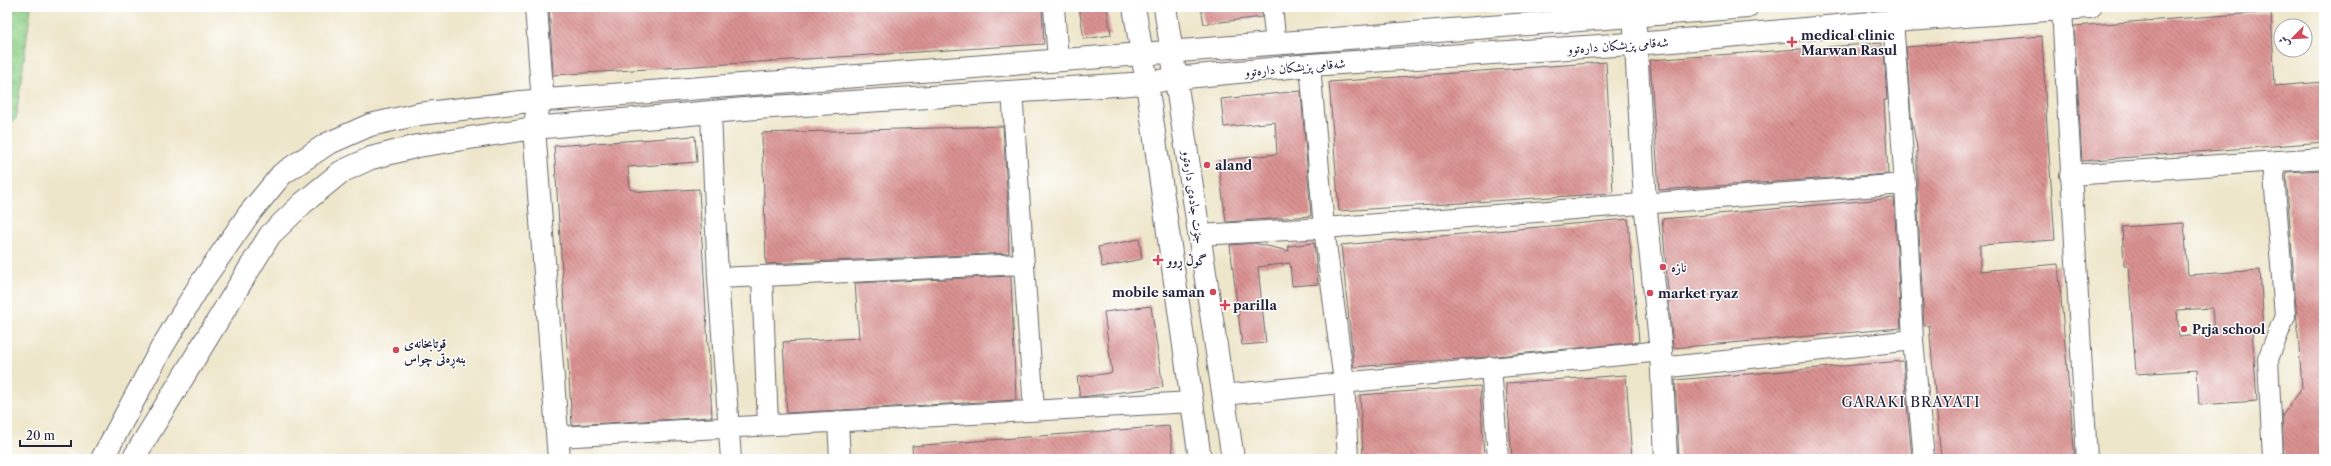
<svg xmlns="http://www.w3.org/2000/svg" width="2331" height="466" viewBox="0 0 2331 466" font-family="'Libre Caslon Text',Amiri,serif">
<defs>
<pattern id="wetland-marsh" width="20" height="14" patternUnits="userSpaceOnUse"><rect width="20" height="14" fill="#8ecf87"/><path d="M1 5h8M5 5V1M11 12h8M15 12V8" fill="none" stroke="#7ab175"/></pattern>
<pattern id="building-back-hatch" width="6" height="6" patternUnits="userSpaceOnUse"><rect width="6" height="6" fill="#da9291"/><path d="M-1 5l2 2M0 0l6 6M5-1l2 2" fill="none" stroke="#b07778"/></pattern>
</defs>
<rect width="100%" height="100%" fill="#fff"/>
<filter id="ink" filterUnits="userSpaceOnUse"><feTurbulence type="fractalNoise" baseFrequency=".025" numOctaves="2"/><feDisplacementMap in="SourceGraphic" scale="8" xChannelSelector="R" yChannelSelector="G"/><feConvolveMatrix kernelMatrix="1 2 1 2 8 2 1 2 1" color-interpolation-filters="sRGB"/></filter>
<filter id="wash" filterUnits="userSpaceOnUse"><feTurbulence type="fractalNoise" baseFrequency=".012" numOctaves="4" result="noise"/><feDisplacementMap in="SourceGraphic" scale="16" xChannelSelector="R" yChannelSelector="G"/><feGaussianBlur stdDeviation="0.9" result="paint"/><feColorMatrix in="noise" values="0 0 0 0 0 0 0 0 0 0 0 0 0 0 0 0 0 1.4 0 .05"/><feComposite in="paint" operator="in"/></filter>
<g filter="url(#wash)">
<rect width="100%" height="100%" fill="#eee6ca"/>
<path fill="url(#wetland-marsh)" stroke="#587861" d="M7,7H31L16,118L7,127Z"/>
<g id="blocks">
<path fill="url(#building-back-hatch)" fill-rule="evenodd" d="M549,7H1042L1044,44L553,75Z
M1079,7H1107L1111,35L1084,39Z
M1201,7H1261L1262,17L1204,24Z
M2271,12L2275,86L2324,82V142L2082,161L2074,26Z
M2042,36L2046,112L2055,240L1980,245V271L2058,264L2075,459H1941L1929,325L1924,326L1917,193V148L1911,115L1906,47Z
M1881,43V50H1884L1887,100H1884L1888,174L1659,190L1650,60Z
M1606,62L1613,193L1339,211L1329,82Z
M1301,91L1311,216L1226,222L1218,161L1277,154L1275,122L1224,127L1221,99Z
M1003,126L1008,207L1009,253L766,264L762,133Z
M695,136L697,162L628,167L630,189L641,192L699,189L712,417L572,425L554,146Z
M2324,170V457L2284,459L2282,416L2302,388L2286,172Z
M1894,198L1901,328L1673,348L1662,219Z
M1628,219L1639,342L1486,357L1354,367L1341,245Z
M2184,223L2188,275L2260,270L2264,328L2252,329L2257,401L2199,405L2197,370L2136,374L2128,265H2124L2122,227ZM2212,308L2214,334L2179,337L2177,310Z
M1139,239L1142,259L1102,267L1098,247Z
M1254,243L1289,251L1288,246L1314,243L1318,284L1292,286L1290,263L1258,267L1266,343L1242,345L1230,245Z
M1011,276L1016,400L787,413L783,342L859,338L855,283Z
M1151,306L1163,387L1080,397L1077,377L1112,373L1104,312Z
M1903,361L1912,459H1679L1675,380Z
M1626,375L1632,459H1512L1506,383Z
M1480,386L1484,459H1363L1360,395Z
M1169,426L1174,459H913L912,446Z"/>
</g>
</g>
<g filter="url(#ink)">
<use href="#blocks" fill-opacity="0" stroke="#69676d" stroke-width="1"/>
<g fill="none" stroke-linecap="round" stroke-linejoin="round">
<g stroke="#69676d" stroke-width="22">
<path id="street" d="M1054,7L1058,60
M1272,7L1276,44
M2062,9L2087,459
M1893,21L1905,184L1913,340L1924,459
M1310,65L1324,228L1344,382L1348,459
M1012,91L1034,410
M711,114L718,278L731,459
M2273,163L2285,316L2268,359L2273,459
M2070,175L2324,158
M1199,235L1324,228L1905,184
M762,276L768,425
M718,278L1022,264
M1491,367L1498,459
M1661,368L1913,340
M1223,395L1661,351
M838,421L840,459
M558,437L1192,402"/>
</g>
<g stroke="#69676d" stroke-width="24">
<path id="secondary" d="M536,7L542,90L534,128L559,459
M1134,7L1147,83L1200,459
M1165,7L1233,459
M1635,29L1645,202L1661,351L1666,459
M102,459L161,349L201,283L249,214L282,174L327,144L370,125L419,114L521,102L1747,7
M133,459L270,235L303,203L341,172L371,158L418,146L534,128L756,108L1147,83L1176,78L1310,65L1661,42L1893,21L2090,7"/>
</g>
<use href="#street" stroke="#fff" stroke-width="20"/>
<use href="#secondary" stroke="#fff" stroke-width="22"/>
</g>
</g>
<g fill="#d1495b" stroke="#fff" stroke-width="1.5">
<path d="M1790 36h4v4h4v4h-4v4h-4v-4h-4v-4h4z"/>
<circle cx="1207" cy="165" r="4"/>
<path d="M1156 254h4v4h4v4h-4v4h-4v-4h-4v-4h4z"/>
<circle cx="1663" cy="267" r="4"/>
<circle cx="1213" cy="292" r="4"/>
<circle cx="1650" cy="293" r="4"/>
<path d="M1223 299h4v4h4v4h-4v4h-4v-4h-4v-4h4z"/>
<circle cx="2184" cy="329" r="4"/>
<circle cx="396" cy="350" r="4"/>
</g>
<g text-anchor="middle" stroke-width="3" stroke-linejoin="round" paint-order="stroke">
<g font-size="13" font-weight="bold" fill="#22223b" stroke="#fff" text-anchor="start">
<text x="1801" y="40">medical clinic<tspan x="1801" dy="15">Marwan Rasul</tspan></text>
<text x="1215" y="170">aland</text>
<text x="1167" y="265">گوڵ ڕوو</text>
<text x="1671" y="272">نازە</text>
<text x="1205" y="297" text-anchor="end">mobile saman</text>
<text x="1658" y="298">market ryaz</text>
<text x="1233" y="310">parilla</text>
<text x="2192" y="334">Prja school</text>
<text x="404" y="348">قوتابخانەی<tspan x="404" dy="15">بنەڕەتی چواس</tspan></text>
</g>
<g font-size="13" fill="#22223b" stroke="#fff">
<text transform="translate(1618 45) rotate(-4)" y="5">شەقامی پزیشکان دارەتوو</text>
<text transform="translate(1295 67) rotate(-5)" y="5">شەقامی پزیشکان دارەتوو</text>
<text transform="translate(1194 197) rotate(82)" y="5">جۆت جادەی دارەتوو</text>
</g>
<g font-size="14" letter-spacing="1" fill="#22223b" stroke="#fff">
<text x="1911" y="407">GARAKI BRAYATI</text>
</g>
</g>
<rect width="2331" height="466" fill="none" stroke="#fff" stroke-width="24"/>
<g transform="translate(2293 38) rotate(246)"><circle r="19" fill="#ffffff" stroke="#a7a7b1"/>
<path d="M0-3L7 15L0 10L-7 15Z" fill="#d1495b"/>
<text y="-6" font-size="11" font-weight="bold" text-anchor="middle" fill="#22223b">ش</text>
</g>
<path d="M20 440v6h51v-6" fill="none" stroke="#22223b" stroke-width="2"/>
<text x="26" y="440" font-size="12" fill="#22223b" stroke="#ffffff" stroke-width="3" paint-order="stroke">20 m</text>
</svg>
